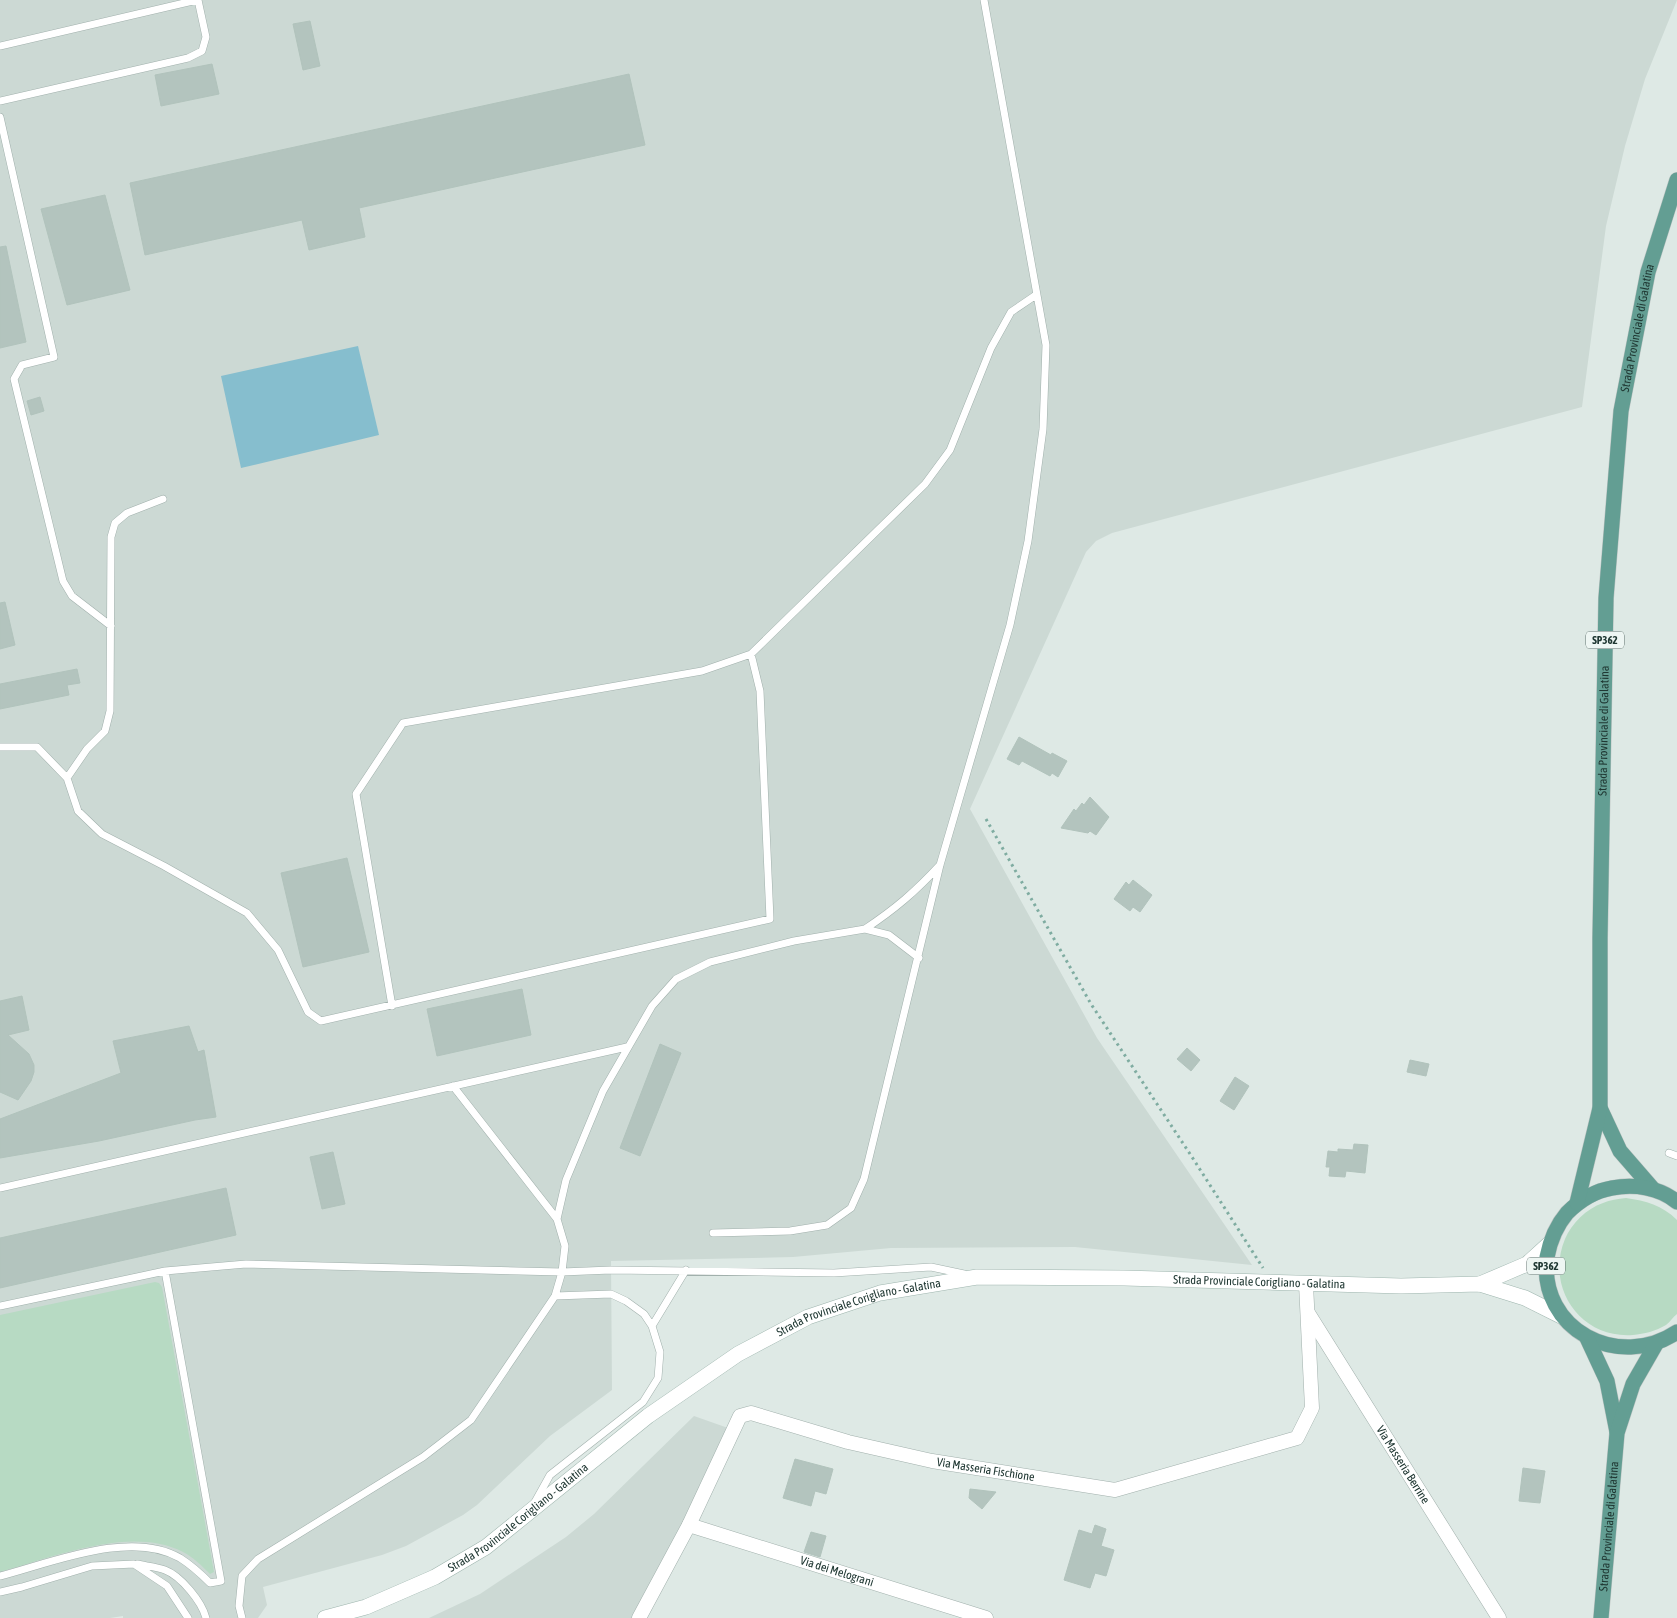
<svg xmlns="http://www.w3.org/2000/svg" width="1677" height="1618" viewBox="0 0 1677 1618" font-family="'Asap Condensed',sans-serif">
<rect width="100%" height="100%" fill="#dee9e5"/>
<path fill="#ccd9d4" d="M0,0H1677L1645,79L1625,146L1606,226L1582,407L1112,533L1096,541L1086,552L970,809L1097,1038L1252,1265L1075,1247L891,1248L793,1257L611,1261L612,1390L550,1436L477,1505L463,1515L406,1546L382,1555L263,1587L267,1605L258,1618H123V1616L110,1618H0Z
M694,1416L728,1428L692,1511L633,1618H429L480,1594L566,1537L594,1514Z"/>
<path fill="#b7dac3" d="M1626,1198C1646,1201 1662,1205 1677,1220V1314C1673,1317 1670,1322 1666,1325C1656,1331 1644,1334 1633,1335C1580,1339 1545,1287 1565,1239C1572,1223 1586,1209 1603,1203C1610,1200 1618,1199 1626,1198Z
M155,1282L159,1283L162,1287L214,1572L210,1574C202,1566 193,1557 183,1552C131,1525 54,1557 0,1572V1315Z"/>
<path fill="#86bece" d="M358,346L379,435L241,468L221,376Z"/>
<path fill="#b3c4be" stroke="#b1c3bc" d="M310,21L320,66L303,70L293,24Z
M212,64L219,94L161,106L155,75Z
M629,74L645,145L359,208L365,237L309,250L302,220L145,255L130,183Z
M105,195L130,290L67,305L41,209Z
M6,246L26,342L0,348V247Z
M40,397L44,411L31,415L27,401Z
M5,602L15,645L0,649V603Z
M77,669L80,683L67,685L69,695L0,709V684Z
M1019,737L1051,755L1052,753L1067,761L1058,777L1052,773L1050,776L1022,761L1019,765L1007,759Z
M1090,797L1109,817L1096,835L1090,831L1088,833L1061,828L1074,809L1076,811L1082,803L1084,805Z
M347,858L369,952L303,967L281,873Z
M1133,880L1152,895L1140,912L1133,907L1130,911L1114,899L1126,882L1129,885Z
M522,989L531,1035L437,1056L427,1009Z
M22,996L29,1030L8,1035L29,1054L34,1065V1072L31,1081L18,1100L0,1092V1001Z
M189,1026L198,1052L204,1050L216,1117L195,1120L99,1141L0,1158V1119L121,1073L113,1041Z
M660,1044L681,1053L640,1156L620,1148Z
M1187,1048L1200,1060L1191,1071L1177,1059Z
M1410,1060L1429,1064L1426,1076L1407,1072Z
M1235,1077L1249,1086L1234,1110L1220,1101Z
M1354,1144L1368,1145L1365,1173L1346,1171L1345,1177L1329,1176L1330,1167H1326L1328,1151L1338,1152V1149L1353,1150Z
M333,1152L345,1204L322,1209L310,1157Z
M226,1188L236,1235L0,1288V1238Z
M795,1459L833,1469L826,1494L815,1491L811,1506L783,1498Z
M1523,1468L1545,1471L1540,1503L1519,1501Z
M970,1489L996,1492L982,1509L969,1498Z
M1095,1525L1106,1529L1101,1546L1114,1550L1106,1576L1095,1573L1090,1588L1064,1580L1079,1530L1092,1534Z
M811,1532L826,1536L820,1557L804,1552Z"/>
<g fill="none" stroke-linecap="round" stroke-linejoin="round">
<g stroke="#a1b0ac" stroke-width="8">
<path id="service" d="M0,46L197,0
M0,101L188,58L202,51L206,37L198,0
M0,117L54,357L22,365L14,379L63,581L72,596L111,626
M0,747H37L67,778L78,811L102,834L164,866L247,913L278,950L308,1012L321,1021L770,919L760,691L751,654
M67,778L87,749L105,731L110,711L111,537L115,523L127,513L163,499
M865,929C895,909 915,892 940,865
M392,1006L356,794L403,723L702,671L751,654L925,484L950,450L991,348L1011,312L1036,295
M453,1086L557,1219
M1669,1153L1677,1156
M0,1188L627,1047
M713,1233L790,1231L827,1225L851,1208L864,1179L940,865L1010,625L1028,541L1043,429L1046,345L984,0
M0,1306L165,1271L246,1264L562,1272L611,1270L834,1273L931,1267L964,1274
M652,1326L686,1270
M535,1502L550,1475L643,1402L658,1378L660,1352L652,1326L644,1314L626,1301L611,1294L555,1296
M137,1564C146,1566 157,1567 165,1570C181,1576 202,1602 206,1618
M0,1576C51,1563 131,1529 180,1558C191,1565 201,1574 210,1583L221,1581L165,1271
M0,1592L22,1587L92,1566L134,1564L167,1586L188,1618
M242,1618L239,1606L242,1576L258,1559L423,1457L471,1420L555,1296L562,1272L565,1246L557,1219L566,1180L603,1091L652,1006L676,979L710,962L794,941L865,929L889,935L919,958"/>
</g>
<g stroke="#a1b0ac" stroke-width="15">
<g id="minor">
<path id="s1" d="M1308,1313L1499,1618"/>
<path id="s2" d="M689,1525L986,1618"/>
<path id="s3" d="M639,1618L689,1525L740,1416L751,1413L848,1442L932,1461L1115,1490L1297,1438L1312,1408L1306,1284"/>
</g>
</g>
<g stroke="#9eb5ae" stroke-width="16">
<g id="secondary">
<path d="M1480,1284L1527,1264L1549,1244"/>
<path id="s4" d="M325,1618L366,1607L435,1577L486,1547L648,1416L738,1354L808,1317L880,1293L977,1277L1124,1278L1401,1286L1480,1284L1525,1298L1563,1317"/>
</g>
</g>
<g stroke="#bcc3c2" stroke-width="16">
<g id="primary">
<path d="M1600,1108L1620,1151L1653,1189"/>
<path d="M1677,1202C1659,1187 1634,1184 1612,1188C1594,1191 1580,1200 1567,1213C1556,1226 1550,1241 1547,1257C1538,1330 1619,1371 1677,1332"/>
<path id="s5" d="M1577,1203L1600,1108V938L1606,598L1621,411L1648,272L1677,180"/>
<path d="M1587,1338L1607,1381L1617,1432"/>
<path id="s6" d="M1601,1618L1617,1433L1633,1384L1656,1344"/>
</g>
</g>
<path stroke="#7faca1" stroke-width="3" stroke-dasharray="2.5 4" stroke-linecap="butt" d="M986,819L1091,1004L1192,1157L1263,1268"/>
<use href="#service" stroke="#fff" stroke-width="7"/>
<use href="#minor" stroke="#fff" stroke-width="14"/>
<use href="#secondary" stroke="#fff" stroke-width="15"/>
<use href="#primary" stroke="#639e93" stroke-width="15"/>
</g>
<g text-anchor="middle" stroke-width="4" stroke-linejoin="round" paint-order="stroke">
<g fill="#eef6f3" stroke="#5e716d" stroke-width="1">
<rect x="1586" y="631.5" width="38" height="17" rx="4"/>
<rect x="1527" y="1257.5" width="38" height="17" rx="4"/>
</g>
<g font-size="11" font-weight="bold" fill="#203833">
<text x="1605" y="644">SP362</text>
<text x="1546" y="1270">SP362</text>
</g>
<g font-size="12" fill="#203833" stroke="#eef6f3">
<text dy="4" stroke="none"><textPath href="#s5" startOffset="880">Strada Provinciale di Galatina</textPath></text>
<text dy="4" stroke="none"><textPath href="#s5" startOffset="475">Strada Provinciale di Galatina</textPath></text>
<text dy="4" stroke="none"><textPath href="#s4" startOffset="1030">Strada Provinciale Corigliano - Galatina</textPath></text>
<text dy="4" stroke="none"><textPath href="#s4" startOffset="625">Strada Provinciale Corigliano - Galatina</textPath></text>
<text dy="4" stroke="none"><textPath href="#s1" startOffset="179">Via Masseria Berrine</textPath></text>
<text dy="4" stroke="none"><textPath href="#s3" startOffset="479">Via Masseria Fischione</textPath></text>
<text dy="4" stroke="none"><textPath href="#s4" startOffset="220">Strada Provinciale Corigliano - Galatina</textPath></text>
<text dy="4" stroke="none"><textPath href="#s6" startOffset="92">Strada Provinciale di Galatina</textPath></text>
<text dy="4" stroke="none"><textPath href="#s2" startOffset="155">Via dei Melograni</textPath></text>
</g>
</g>
</svg>
